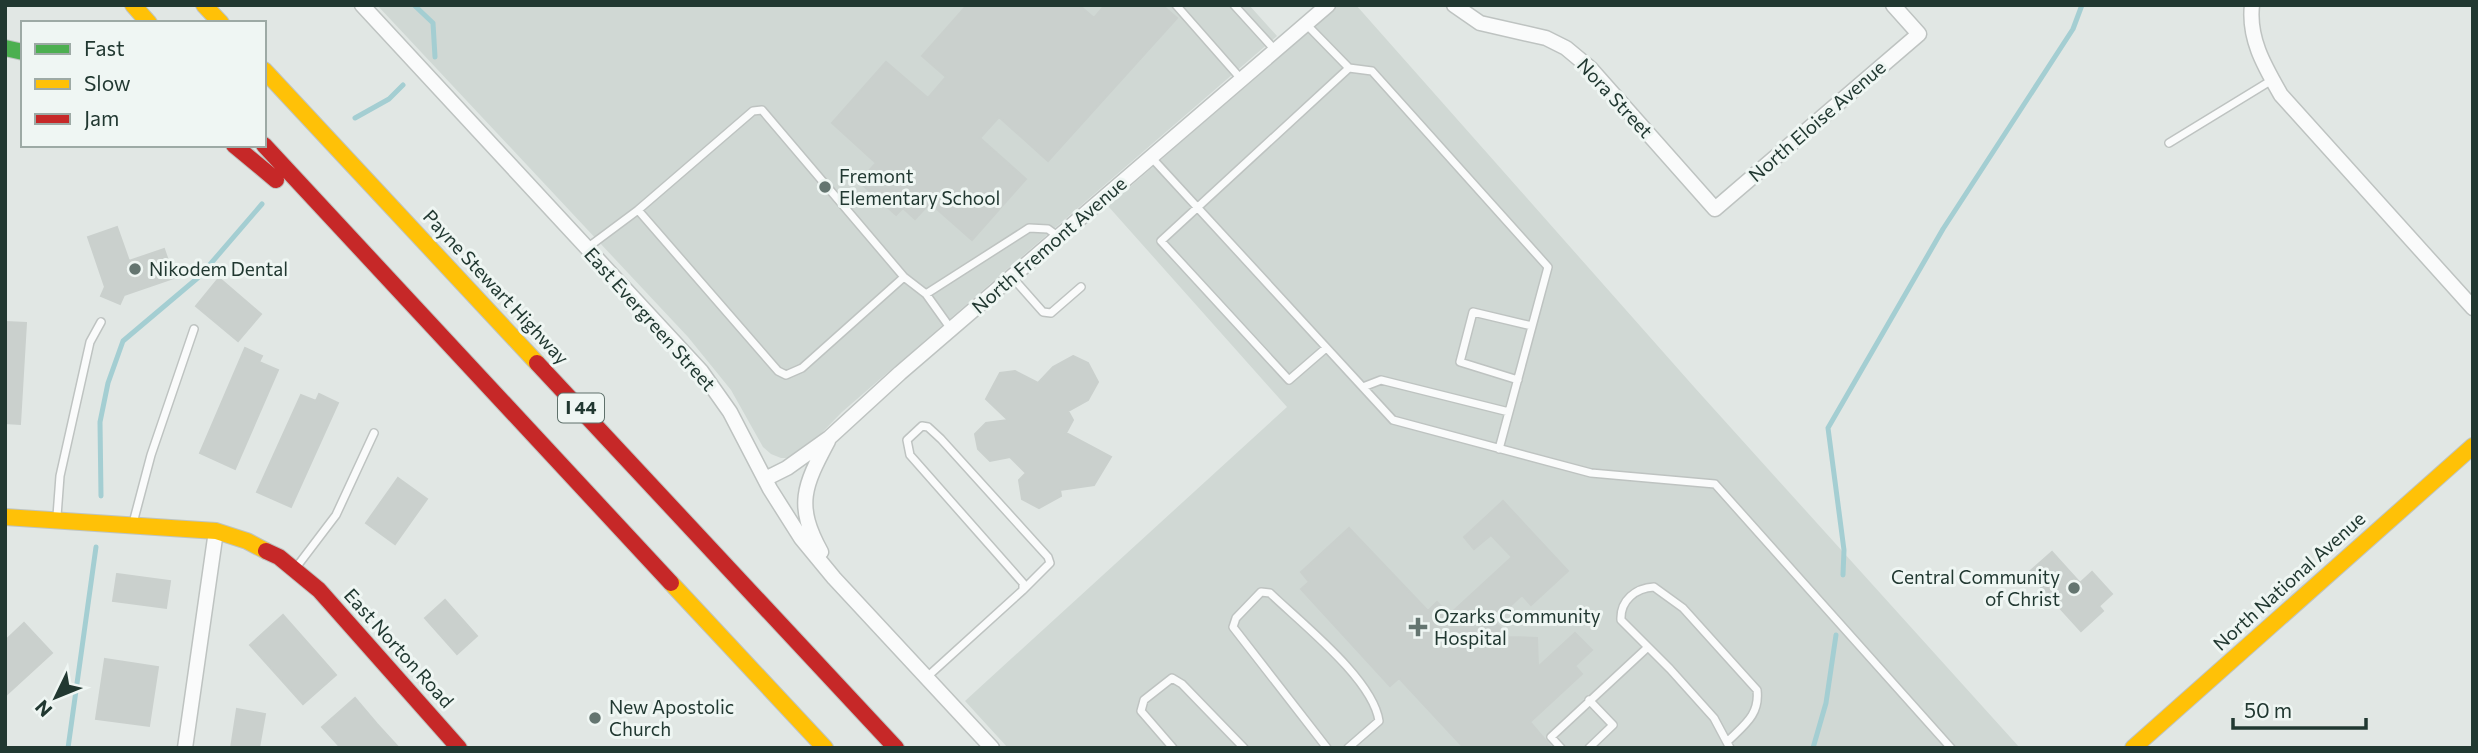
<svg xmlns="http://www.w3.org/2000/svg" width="2478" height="753" viewBox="0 0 2478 753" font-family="Commissioner,sans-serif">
<rect width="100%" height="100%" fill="#e1e7e4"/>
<path fill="#d0d8d4" d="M377,5H1249L1277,36L842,412L803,452L792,458H781L771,454L763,447L731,390L688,337Z
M1338,5H1356L1695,388L2020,748H1008L965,701L1287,407L1108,206Z"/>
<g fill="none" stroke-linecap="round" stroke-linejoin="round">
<path stroke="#a4ced2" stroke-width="5" d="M414,5L433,23L435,57
M355,118L389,99L403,85
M101,496L100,422L108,383L123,341L200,276L262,204
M1843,575L1844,550L1828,428L1943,229L2073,29L2082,5
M68,748L96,547
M1813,748L1826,703L1836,635"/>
</g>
<path fill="#cad0cd" stroke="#cad0cd" stroke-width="2" d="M967,5H1079L1094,18L1105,5H1162L1177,18L1048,161L999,117L980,138L1026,179L972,240L930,203L915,219L903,208L896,215L859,182L876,163L832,123L886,62L928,98L946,77L922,56Z
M117,227L129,261L164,249L174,278L124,295L120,304L101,296L105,287L88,237Z
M219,278L261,314L238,341L196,306Z
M5,322L26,323L20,424L5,423Z
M245,348L262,356L259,362L278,370L235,469L200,453Z
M1073,356L1088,363L1098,382L1088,400L1068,411L1073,420L1066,433L1111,457L1094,485L1060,490L1061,496L1039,508L1022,499L1019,480L1026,473L1010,457L990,461L978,449L975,434L986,423L1008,420L986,399L1000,373L1015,371L1038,383L1053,367Z
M319,394L338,403L291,507L257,492L301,395L316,401Z
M398,478L427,499L395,544L366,523Z
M1503,501L1568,571L1531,605L1522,595L1494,621L1509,637L1537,638L1538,667L1575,633L1592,650L1575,666L1582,674L1530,722L1552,748H1464L1399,678L1390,686L1301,589L1309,582L1301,572L1349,528L1428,611L1437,602L1449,615L1512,557L1491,535L1474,549L1464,537Z
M2052,552L2080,583L2092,572L2112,594L2099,606L2103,611L2081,631L2028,573Z
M117,574L170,581L166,608L113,601Z
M445,600L477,636L457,654L425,618Z
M283,615L336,675L303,704L250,645Z
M24,623L52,653L5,696V641Z
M105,659L158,667L149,726L96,719Z
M355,698L377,724L399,748H341L322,727Z
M237,709L265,714L259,748H231Z"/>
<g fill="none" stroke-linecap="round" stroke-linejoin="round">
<g stroke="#bec3c1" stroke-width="10">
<path id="lane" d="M1176,5L1242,80
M1234,5L1275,50
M1306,24L1349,68L1372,71L1548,267L1499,449
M2169,143L2272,80
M1151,157L1393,420L1591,473L1715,484L1951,748
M638,210L753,111L762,110L904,277
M587,248L638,210L778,371L786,375L802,368L904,277L926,294L951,329
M1012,277L1043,312L1051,313L1081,287
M926,294L1029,228L1048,229L1059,237
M1326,348L1289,380L1161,241L1349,68
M1518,380L1460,362L1473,312L1532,326
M1363,387L1381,380L1509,412
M57,516L60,476L90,342L101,322
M133,523L151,455L194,329
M295,569L336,515L374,433
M927,677L1023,590V583L910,455L907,440L922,426L928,427L941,439L1048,557L1050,563L1023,590
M1727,742C1744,725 1760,715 1757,690L1683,608L1654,587C1636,588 1620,600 1621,620L1670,669L1714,718L1730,748
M1173,748L1141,711L1144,700L1172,678L1182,684L1244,748
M1327,748L1233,627L1236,618L1261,592L1270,593C1301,623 1373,679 1379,721L1348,748
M1561,748L1551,737L1648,647
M1589,748L1613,725L1589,700"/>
</g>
<g stroke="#bec3c1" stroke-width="17">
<path id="street" d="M362,5L701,371L730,412L770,489L801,538L834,578L992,748
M1454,5L1480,23L1546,38L1566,48L1590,68L1715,209L1919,34L1893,5
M2252,5C2248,39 2265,67 2281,95L2473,308
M765,479L787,468L829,438L900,373L1328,5
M821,552C795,505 804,486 828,441
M185,748L216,531"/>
</g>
<g stroke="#bec4c1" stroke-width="18">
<path id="fast" d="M5,48L23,52"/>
</g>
<g stroke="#bec4c1" stroke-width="18">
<path id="slow" d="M133,5L149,23
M204,5L221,23
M264,70L537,363
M5,517L216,531L247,541L266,551
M671,583L825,748
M2133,748L2473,446"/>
</g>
<g stroke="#bec4c1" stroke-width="18">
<path id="jam" d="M234,145L276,180
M264,145L671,583
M537,363L896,748
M266,551L279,557L319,590L459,748"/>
</g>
<use href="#lane" stroke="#fafbfb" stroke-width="7"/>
<use href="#street" stroke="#fafbfb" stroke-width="14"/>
<use href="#fast" stroke="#4caf50" stroke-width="16"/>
<use href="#slow" stroke="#ffc107" stroke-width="16"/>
<use href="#jam" stroke="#c62828" stroke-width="16"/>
</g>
<g fill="#647570" stroke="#eff6f3" stroke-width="2.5">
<circle cx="825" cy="187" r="7"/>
<circle cx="135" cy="269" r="7"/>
<circle cx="2074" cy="588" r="7"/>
<path d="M1414.5 616.5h7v7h7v7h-7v7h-7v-7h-7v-7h7z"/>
<circle cx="595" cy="718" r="7"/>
</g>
<g text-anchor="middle" stroke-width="6" stroke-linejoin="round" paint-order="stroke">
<rect fill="#eff6f3" stroke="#5f716b" stroke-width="2" x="558" y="393.5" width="46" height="29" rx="5"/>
<g font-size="18" font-weight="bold" fill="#213831">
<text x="581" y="414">I 44</text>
</g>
<g font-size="19" fill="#213831" stroke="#eff6f3">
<text transform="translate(1615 98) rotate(47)" y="7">Nora Street</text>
<text transform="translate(1817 121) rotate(-41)" y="7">North Eloise Avenue</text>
<text transform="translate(1049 245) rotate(-41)" y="7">North Fremont Avenue</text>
<text transform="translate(496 287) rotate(47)" y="7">Payne Stewart Highway</text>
<text transform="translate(650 319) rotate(48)" y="7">East Evergreen Street</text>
<text transform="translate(2289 581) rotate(-42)" y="7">North National Avenue</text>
<text transform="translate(399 648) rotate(48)" y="7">East Norton Road</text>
</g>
<g font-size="19" fill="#213831" stroke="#eff6f3" text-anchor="start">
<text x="839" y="183">Fremont<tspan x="839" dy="22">Elementary School</tspan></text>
<text x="149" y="276">Nikodem Dental</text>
<text x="2060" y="584" text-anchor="end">Central Community<tspan x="2060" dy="22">of Christ</tspan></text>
<text x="1434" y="623">Ozarks Community<tspan x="1434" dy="22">Hospital</tspan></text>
<text x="609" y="714">New Apostolic<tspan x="609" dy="22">Church</tspan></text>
</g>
</g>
<rect width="2478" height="753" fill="none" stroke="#213831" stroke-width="14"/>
<rect x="21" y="21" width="245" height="126" fill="#eff6f3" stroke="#9daaa5" stroke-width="2"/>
<rect x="35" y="44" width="35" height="10" fill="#4caf50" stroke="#9daaa5" stroke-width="2"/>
<text x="84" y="56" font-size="21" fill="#213831">Fast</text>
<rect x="35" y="79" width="35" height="10" fill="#ffc107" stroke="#9daaa5" stroke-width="2"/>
<text x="84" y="91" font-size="21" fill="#213831">Slow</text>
<rect x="35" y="114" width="35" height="10" fill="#c62828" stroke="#9daaa5" stroke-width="2"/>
<text x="84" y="126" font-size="21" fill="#213831">Jam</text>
<g transform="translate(56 697) rotate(227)" stroke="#eff6f3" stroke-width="5" paint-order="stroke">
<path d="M0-5L12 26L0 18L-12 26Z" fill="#213831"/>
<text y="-10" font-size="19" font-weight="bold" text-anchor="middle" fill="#213831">N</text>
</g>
<path d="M2233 718v10h133v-10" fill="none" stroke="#213831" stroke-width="3.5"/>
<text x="2244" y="718" font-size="21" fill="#213831" stroke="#eff6f3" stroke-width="5" paint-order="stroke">50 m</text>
</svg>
